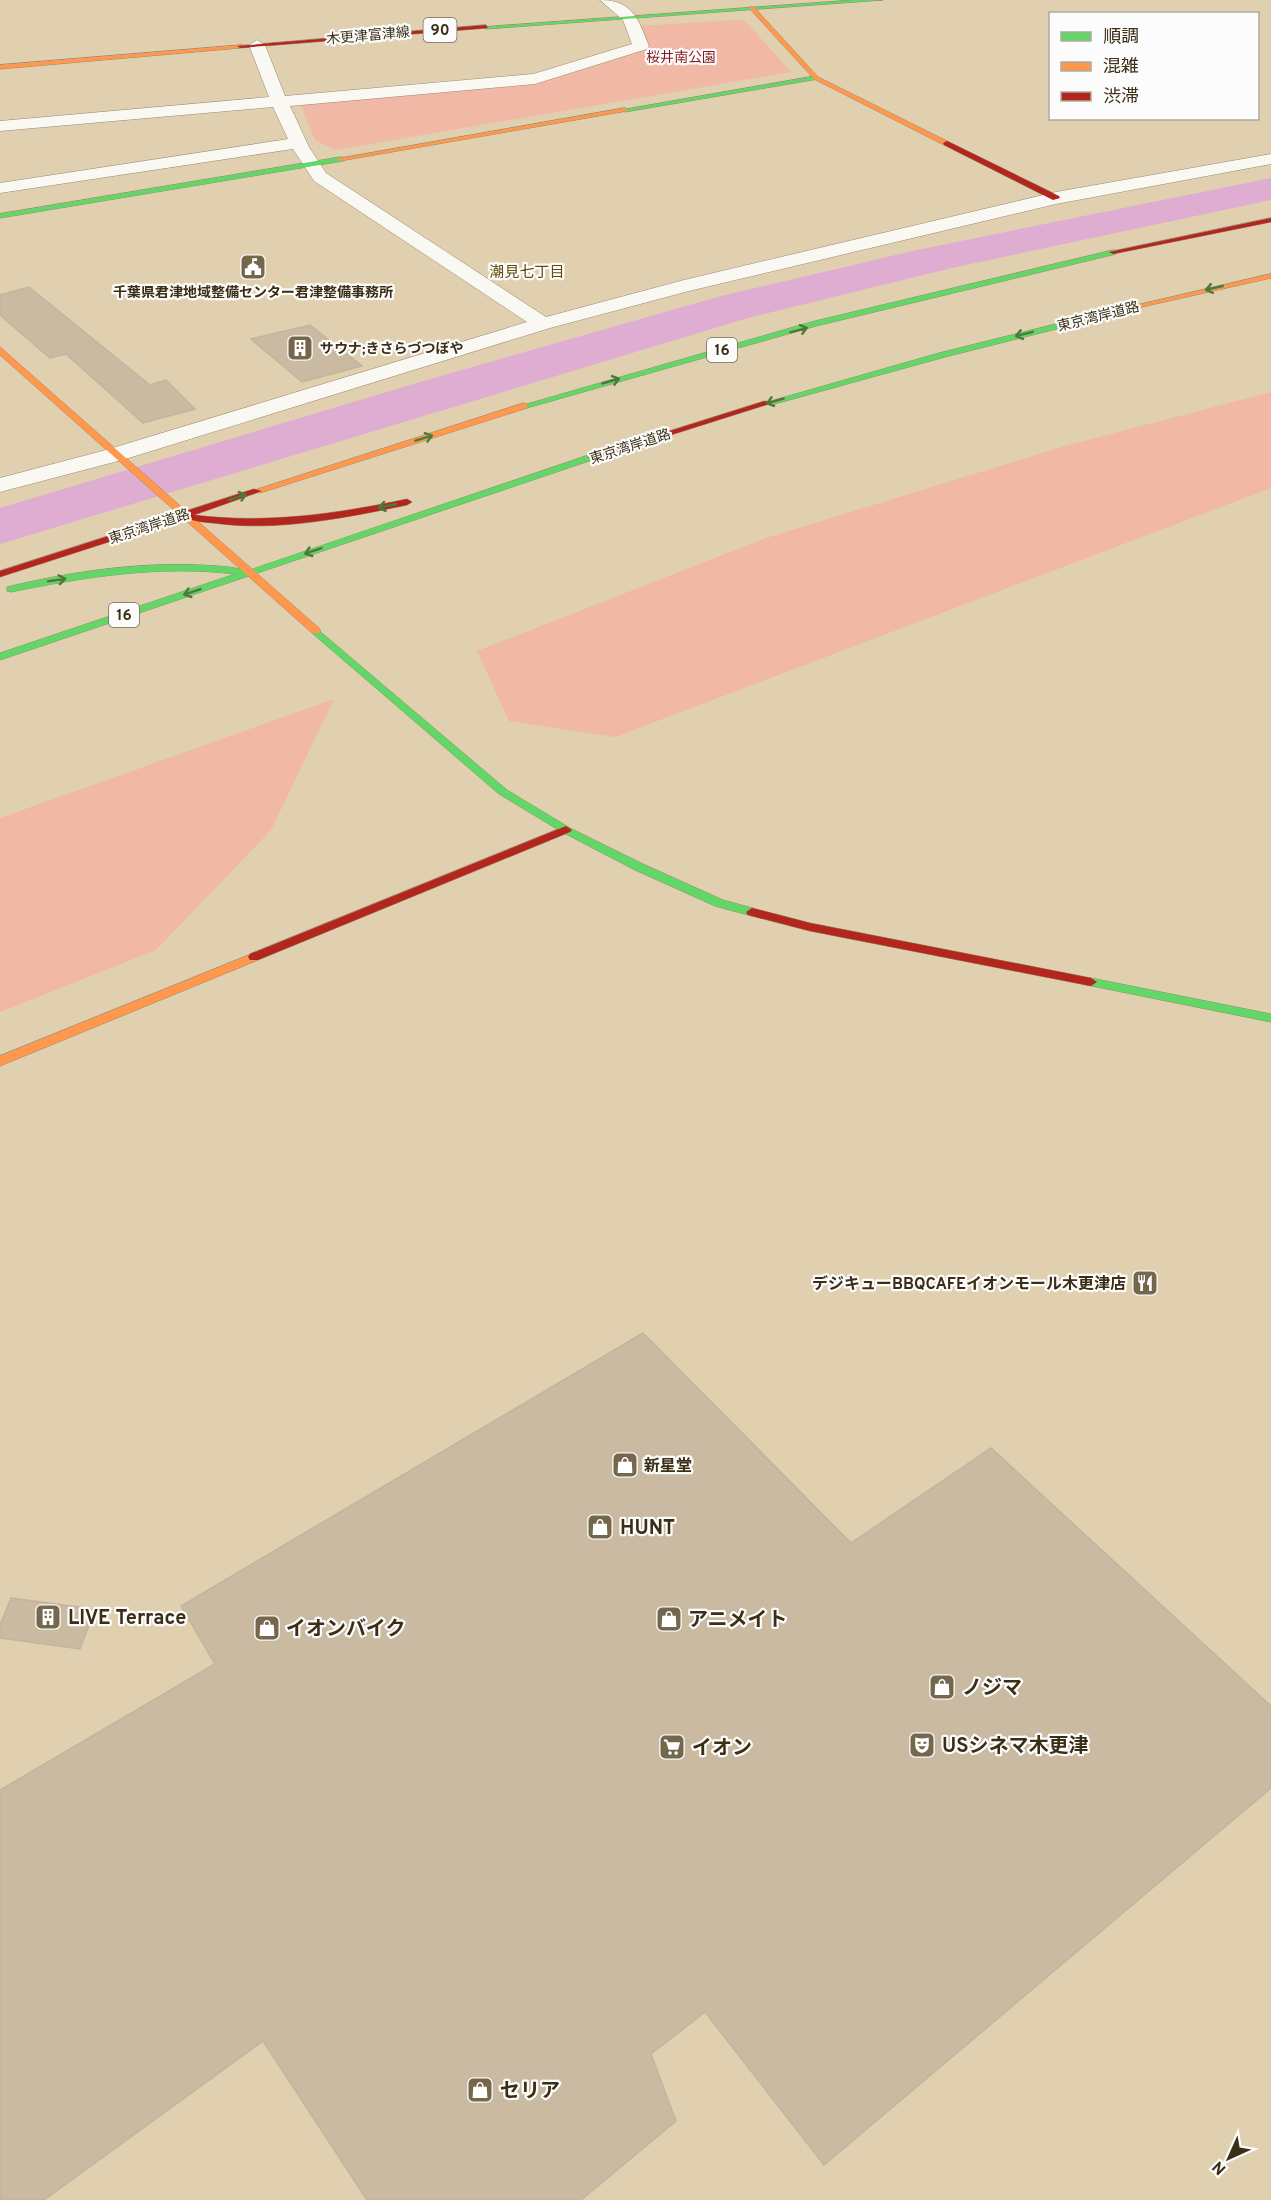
<svg xmlns="http://www.w3.org/2000/svg" width="1271" height="2200" viewBox="0 0 1271 2200" font-family="Overpass,'Noto Sans JP',sans-serif">
<rect width="100%" height="100%" fill="#e0d0af"/>
<path fill="#f0b8a5" d="M736,20L745,21L791,72L335,150L315,140L301,106L310,101L538,81L645,46L637,26Z
M1271,392V488L615,737L509,721L477,651L766,538L1065,446Z
M334,699L271,830L156,950L0,1012V818Z"/>
<path fill="#dfadd2" d="M1271,178V200L952,268L748,318L0,544V508L420,382L721,296L917,250Z"/>
<path fill="#cbbaa2" stroke="#c4b49c" stroke-width="1.5" d="M29,287L150,385L166,380L195,409L143,423L66,354L50,358L0,315V295Z
M310,325L362,366L302,382L251,339Z
M643,1333L851,1543L991,1448L1271,1706V1788L824,2165L705,2012L651,2054L676,2121L581,2200H367L263,2041L44,2200H0V1790L215,1664L181,1606Z
M11,1598L95,1609L80,1649L0,1638V1625Z"/>
<g fill="none" stroke-linecap="round" stroke-linejoin="round">
<g stroke="#968a6f" stroke-width="1">
<path id="street" d="M600,0C633,0 638,19 649,46L647,49L535,84L290,106L309,147L326,173L546,317L684,280L1056,192L1271,154V164L1056,204L689,291L550,328L122,460L0,492V478L106,450L527,322L314,181L293,149L0,193V183L288,139L273,107L0,131V121L269,97L249,45L257,40L265,45L285,96L533,74L632,44L623,20Z"/>
</g>
<g stroke="#968a6f" stroke-width="1">
<path id="fast" d="M853,0H883L486,29L483,27Z
M816,76L818,79L625,112L622,110Z
M340,157H343V161L0,218V214Z
M1113,250H1116V254L816,326L527,408L520,406L811,322Z
M1133,305L1137,307L1136,309L945,357L771,405L764,403L939,353Z
M592,454L595,455V459L0,660V653L235,574C159,565 85,577 11,592L7,591V587C70,572 136,562 200,565C215,566 233,566 246,571Z
M316,628L507,790L570,828L643,864L723,900L756,909L758,912L752,916L715,906L635,870L562,832L499,794L312,633V629Z
M1091,978L1271,1014V1022L1087,985L1085,982Z"/>
</g>
<g stroke="#968a6f" stroke-width="1">
<path id="slow" d="M750,7H754L818,77L951,143L944,145L814,79L750,9Z
M242,45L240,48L0,69V65Z
M625,108L627,111L340,161L336,159Z
M1271,274V278L1133,309L1129,307Z
M0,347L320,629V633H312L0,355Z
M524,403L527,404V408L260,493L252,491Z
M254,953L258,954L260,957L258,960L0,1066V1056Z"/>
</g>
<g stroke="#968a6f" stroke-width="1">
<path id="jam" d="M486,25L488,28L240,48L237,46Z
M947,141L1059,196L1060,198L1053,200L944,145L943,143Z
M1271,218V222L1113,254L1109,252Z
M765,401L772,403L595,459L587,457Z
M254,489L262,491L194,515C266,524 336,514 407,499L412,502L407,505C344,518 277,532 213,523C204,522 193,522 186,517L0,577V571Z
M566,826L572,830L570,832L258,960H250L248,957L250,954Z
M752,908L810,923L1091,978L1097,982L1091,986L810,931L748,915L746,912Z"/>
</g>
<use href="#street" fill="#faf8f3" fill-rule="evenodd"/>
<use href="#fast" fill="#63d668" fill-rule="evenodd"/>
<use href="#slow" fill="#ff974d" fill-rule="evenodd"/>
<use href="#jam" fill="#b3261e" fill-rule="evenodd"/>
</g>
<defs><path id="oneway-shaft" d="M-6 0H5M1.5-3L5.5 0L1.5 3" fill="none" stroke-width="1.6" stroke-linecap="round" stroke-linejoin="round" transform="scale(1.5)"/></defs>
<g stroke="#4c7a3a">
<use href="#oneway-shaft" transform="translate(1214 288) rotate(167)"/>
<use href="#oneway-shaft" transform="translate(799 330) rotate(-15)"/>
<use href="#oneway-shaft" transform="translate(1024 334) rotate(166)"/>
<use href="#oneway-shaft" transform="translate(611 381) rotate(-16)"/>
<use href="#oneway-shaft" transform="translate(775 401) rotate(164)"/>
<use href="#oneway-shaft" transform="translate(424 438) rotate(-17)"/>
<use href="#oneway-shaft" transform="translate(238 497) rotate(-18)"/>
<use href="#oneway-shaft" transform="translate(387 506) rotate(169)"/>
<use href="#oneway-shaft" transform="translate(313 551) rotate(161)"/>
<use href="#oneway-shaft" transform="translate(57 580) rotate(-8)"/>
<use href="#oneway-shaft" transform="translate(192 592) rotate(161)"/>
</g>
<defs>
<g id="civic-square" transform="scale(1.35)"><rect x="-9" y="-9" width="18" height="18" rx="4" fill="#74674b" stroke="#fcfcfc"/><path d="M-.6-6.5H3V-4.5H.6V-3L4-1V1h2V6H-6V1h2V-1L-.6-3ZM-1.2 2.5V6h2.4V2.5Z" fill="#fff"/></g>
<g id="building-square" transform="scale(1.35)"><rect x="-9" y="-9" width="18" height="18" rx="4" fill="#74674b" stroke="#fcfcfc"/><path d="M-4-6H4V6H1V3H-1V6H-4ZM-2.5-4.3h1.7v1.8h-1.7ZM.8-4.3h1.7v1.8H.8ZM-2.5-1h1.7V.8h-1.7ZM.8-1h1.7V.8H.8Z" fill="#fff"/></g>
<g id="restaurant-square" transform="scale(1.35)"><rect x="-9" y="-9" width="18" height="18" rx="4" fill="#74674b" stroke="#fcfcfc"/><path d="M-5-6h1v4h1v-4h1v4h1v-4h1v5L-1.5 .5V6h-2V.5L-5-1ZM5-6V6H3V1.5H1.5Q1.5-4 5-6Z" fill="#fff"/></g>
<g id="shop-square" transform="scale(1.35)"><rect x="-9" y="-9" width="18" height="18" rx="4" fill="#74674b" stroke="#fcfcfc"/><path d="M-5-2.5h2.3a2.7 3.5 0 0 1 5.4 0H5L5.5 6h-11ZM-1.5-2.5h3a1.5 2.3 0 0 0-3 0Z" fill="#fff"/></g>
<g id="theatre-square" transform="scale(1.35)"><rect x="-9" y="-9" width="18" height="18" rx="4" fill="#74674b" stroke="#fcfcfc"/><path d="M-5-5.5Q0-4 5-5.5V0Q5 5 0 6Q-5 5-5 0ZM-3.3-2.5H-1v1.5H-3.3ZM1-2.5H3.3v1.5H1ZM-2.8 1Q0 5.5 2.8 1Z" fill="#fff"/></g>
<g id="supermarket-square" transform="scale(1.35)"><rect x="-9" y="-9" width="18" height="18" rx="4" fill="#74674b" stroke="#fcfcfc"/><path d="M-6-5.5h2.5l.6 2H6L4.5 2H-2.5L-4.4-4H-6ZM-1.5 3.2a1.3 1.3 0 1 0 .1 0ZM3 3.2a1.3 1.3 0 1 0 .1 0Z" fill="#fff"/></g>
</defs>
<g fill-rule="evenodd">
<use href="#civic-square" x="253" y="267"/>
<use href="#building-square" x="300" y="348"/>
<use href="#restaurant-square" x="1145" y="1283"/>
<use href="#shop-square" x="625" y="1465"/>
<use href="#shop-square" x="600" y="1527"/>
<use href="#building-square" x="48" y="1617"/>
<use href="#shop-square" x="669" y="1619"/>
<use href="#shop-square" x="267" y="1628"/>
<use href="#shop-square" x="942" y="1687"/>
<use href="#theatre-square" x="922" y="1745"/>
<use href="#supermarket-square" x="672" y="1747"/>
<use href="#shop-square" x="480" y="2090"/>
</g>
<g text-anchor="middle" stroke-width="4.5" stroke-linejoin="round" paint-order="stroke">
<g font-size="14" fill="#3a2f15" stroke="#fcfcfc">
<text transform="translate(368 35) rotate(-5)" y="5">木更津富津線</text>
<text transform="translate(1098 316) rotate(-14)" y="5">東京湾岸道路</text>
<text transform="translate(630 446) rotate(-18)" y="5">東京湾岸道路</text>
<text transform="translate(149 526) rotate(-18)" y="5">東京湾岸道路</text>
</g>
<g font-size="14" fill="#89191c" stroke="#fcfcfc">
<text x="681" y="62">桜井南公園</text>
</g>
<g font-size="14" font-weight="bold" fill="#3a2f15" stroke="#fcfcfc">
<text x="253" y="297">千葉県君津地域整備センター君津整備事務所</text>
<text x="320" y="353" text-anchor="start">サウナ;きさらづつぼや</text>
</g>
<g fill="#fcfcfc" stroke="#746c5a" stroke-width="1.5">
<rect x="423.5" y="18" width="33" height="24" rx="4.5"/>
<rect x="707" y="338" width="30" height="24" rx="4.5"/>
<rect x="109" y="603" width="30" height="24" rx="4.5"/>
</g>
<g font-size="15" font-weight="bold" fill="#3a2f15">
<text x="440" y="35">90</text>
<text x="722" y="355">16</text>
<text x="124" y="620">16</text>
</g>
<g font-size="15" fill="#654c06" stroke="#fcfcfc">
<text x="527" y="277">潮見七丁目</text>
</g>
<g font-size="16" font-weight="bold" fill="#3a2f15" stroke="#fcfcfc" text-anchor="end">
<text x="1126" y="1289">デジキューBBQCAFEイオンモール木更津店</text>
<text x="644" y="1471" text-anchor="start">新星堂</text>
</g>
<g font-size="20" font-weight="bold" fill="#3a2f15" stroke="#fcfcfc" text-anchor="start">
<text x="620" y="1534">HUNT</text>
<text x="68" y="1624">LIVE Terrace</text>
<text x="688" y="1626">アニメイト</text>
<text x="286" y="1635">イオンバイク</text>
<text x="962" y="1694">ノジマ</text>
<text x="942" y="1752">USシネマ木更津</text>
<text x="692" y="1754">イオン</text>
<text x="500" y="2097">セリア</text>
</g>
</g>
<rect x="1049" y="12" width="210" height="108" fill="#fcfcfc" stroke="#aeaaa0" stroke-width="1.5"/>
<rect x="1061" y="32" width="30" height="9" fill="#63d668" stroke="#aeaaa0" stroke-width="1.5"/>
<text x="1103" y="42" font-size="18" fill="#3a2f15">順調</text>
<rect x="1061" y="62" width="30" height="9" fill="#ff974d" stroke="#aeaaa0" stroke-width="1.5"/>
<text x="1103" y="72" font-size="18" fill="#3a2f15">混雑</text>
<rect x="1061" y="92" width="30" height="9" fill="#b3261e" stroke="#aeaaa0" stroke-width="1.5"/>
<text x="1103" y="102" font-size="18" fill="#3a2f15">渋滞</text>
<g transform="translate(1229 2158) rotate(225)" stroke="#fcfcfc" stroke-width="4.5" paint-order="stroke">
<path d="M0-4.5L10 22L0 15L-10 22Z" fill="#3a2f15"/>
<text y="-9" font-size="16" font-weight="bold" text-anchor="middle" fill="#3a2f15">N</text>
</g>
</svg>
